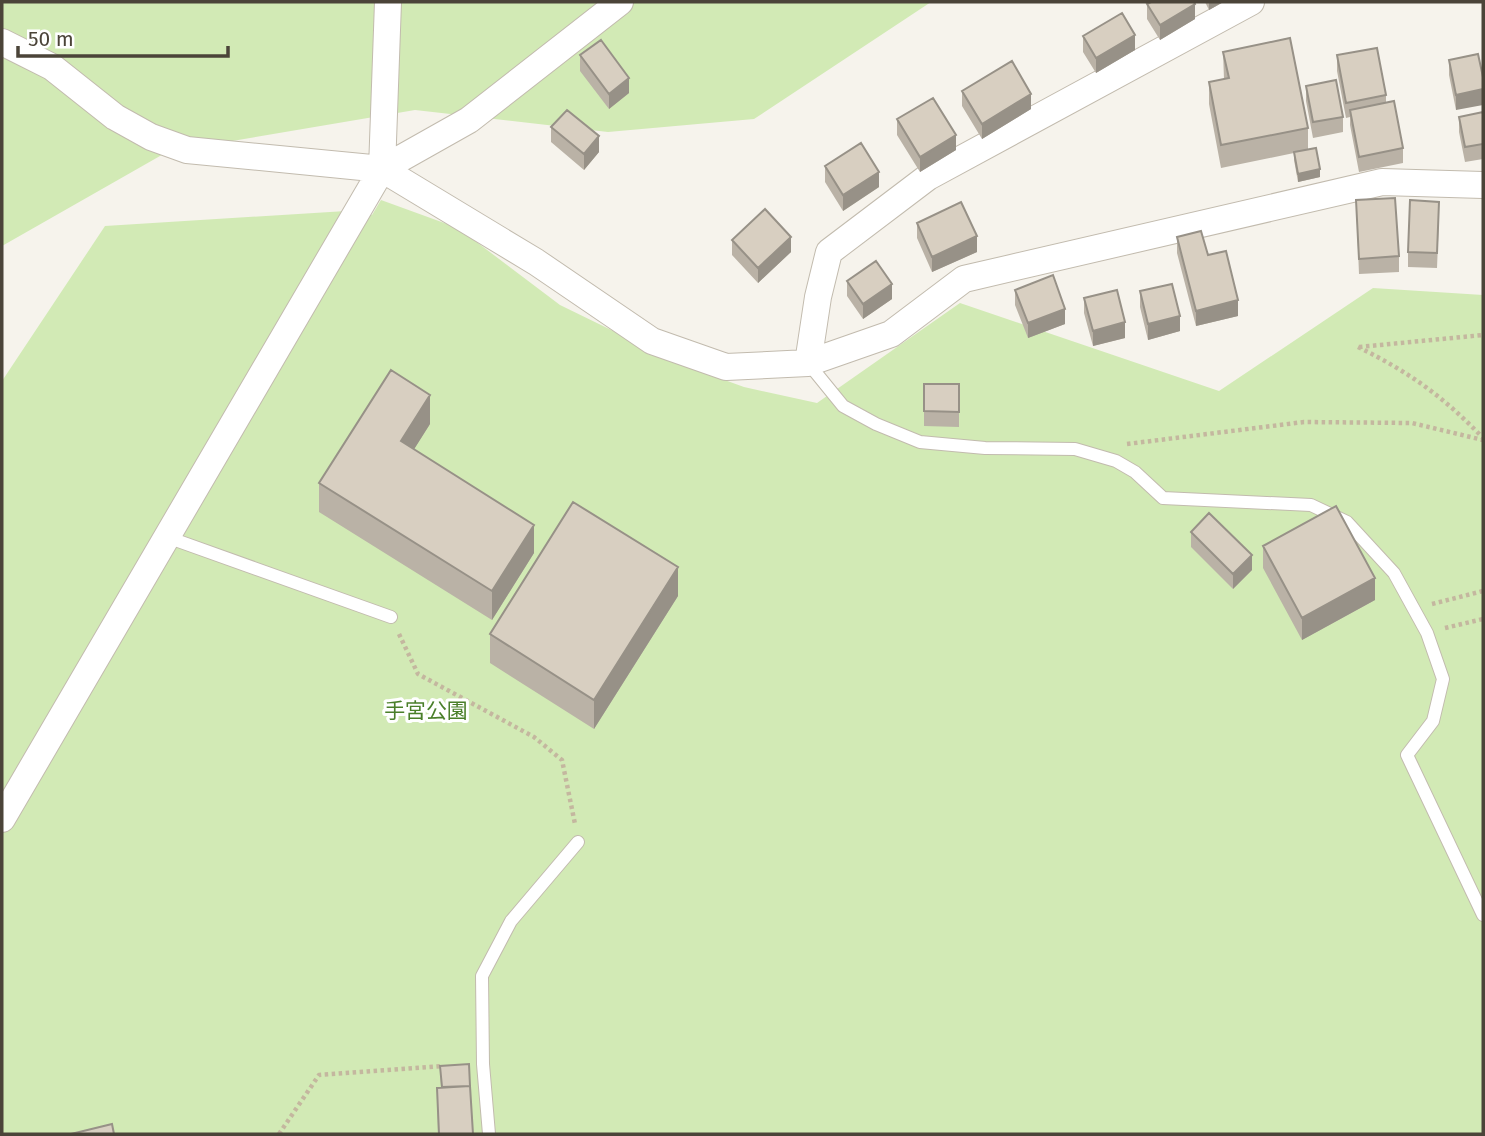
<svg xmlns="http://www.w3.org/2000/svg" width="1485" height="1136" viewBox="0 0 1485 1136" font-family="'Fira Sans','Noto Sans JP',sans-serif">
<rect width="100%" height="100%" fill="#f6f3ec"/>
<path fill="#d2eab5" d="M2,2H931L754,119L608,132L415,110L167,152L2,246Z
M381,200L458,228L560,305L683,365L744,387L817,403L960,303L1219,391L1373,288L1483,295V1134H2V381L105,226L362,210L372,215Z"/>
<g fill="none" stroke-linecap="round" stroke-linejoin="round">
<g stroke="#c2bbae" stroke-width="14">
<path id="service" d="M808,363L843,406L876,424L920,442L985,448L1075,449L1116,461L1135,472L1163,498L1311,505L1347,522L1394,573L1427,633L1443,679L1433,721L1407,755L1483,915
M167,537L391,617
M489,1134L483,1064L482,976L511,921L578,842"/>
</g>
<g stroke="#c2bbae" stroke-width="28">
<path id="minor" d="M2,42L52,67L115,117L151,137L187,150L382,169L536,262L652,341L726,367L808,363L891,334L964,279L1382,182L1483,185
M382,169L469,120L620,2
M808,363L818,297L829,252L928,177L1251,2
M2,819L382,169L388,2"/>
</g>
<path stroke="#c4b79f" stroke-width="4.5" stroke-dasharray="3.5 3.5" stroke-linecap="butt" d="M1358,347C1409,372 1444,397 1483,438
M1359,347L1483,335
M1127,444L1304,422L1412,423L1483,440
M1432,604L1483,591
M1445,628L1483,619
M399,634L418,674L534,737L562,760L575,824
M279,1134L319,1075L443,1066"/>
<use href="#service" stroke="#fff" stroke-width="12"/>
<use href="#minor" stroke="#fff" stroke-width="26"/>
</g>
<path fill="#bab2a6" d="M1205,2H1223L1209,10Z
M1147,4L1195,19L1160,40L1147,19Z
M1083,36L1135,50L1096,73L1083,52Z
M1223,52L1308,128V150L1320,177L1298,182L1294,160V153L1221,168L1209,104V82L1224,79Z
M580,55L629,93L609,109L580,71Z
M1337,55L1386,95V103L1403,148V163L1359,172L1350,125V117L1346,118L1337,71Z
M1449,60L1483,77L1456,110L1449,75Z
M1306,86L1343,117V132L1313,138L1306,101Z
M962,91L1031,109L982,139L962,106Z
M1483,112V159L1465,162L1459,132V117Z
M897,119L956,150L920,172L897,135Z
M551,127L599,152L584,170L551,142Z
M825,166L879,187L843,211L825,182Z
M1356,200L1399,256V272L1359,274Z
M1439,217L1437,268L1408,267V252Z
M917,223L977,252L932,272L917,238Z
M1177,237L1208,255L1238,316L1196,326L1177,253Z
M732,240L791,252L758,283L732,255Z
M847,281L892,299L863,319L847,296Z
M1015,290L1065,324L1028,338L1015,305Z
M1140,291L1180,331L1148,340L1140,307Z
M1084,298L1125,338L1093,346L1084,313Z
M924,384H959V427L924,426Z
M430,424L414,449L534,553L492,620L319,512V483Z
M1191,532L1252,570L1233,589L1191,547Z
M1263,546L1375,600L1302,640L1263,568Z
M678,596L594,729L490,663V634Z
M440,1066L473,1134H438L437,1088H441Z"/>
<path fill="#979187" d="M1209,2H1223L1209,10Z
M1195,4V19L1160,40V25Z
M1135,35V50L1096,73V58Z
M629,78V93L609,109V94Z
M1483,89V105L1456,110V95Z
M1031,94V109L982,139V124Z
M956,135V150L920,172V157Z
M599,136V152L584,170V154Z
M1320,169V177L1298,182V174Z
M879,172V187L843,211V195Z
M977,236V252L932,272V257Z
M791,237V252L758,283V268Z
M892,284V299L863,319V304Z
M1238,300V316L1196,326V311Z
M1065,309V324L1028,338V323Z
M1180,316V331L1148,340V324Z
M1125,322V338L1093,346V331Z
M430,395V424L401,470V441Z
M534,525V553L492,620V591Z
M1252,555V570L1233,589V574Z
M678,567V596L594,729V700Z
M1375,578V600L1302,640V618Z"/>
<path fill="#d8cfc1" stroke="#979187" stroke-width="2" d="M1151,2H1194L1195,4L1160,25L1147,4Z
M1122,13L1135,35L1096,58L1083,36Z
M1290,38L1308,128L1221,145L1209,82L1229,78L1223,52Z
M601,40L629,78L609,94L580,55Z
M1377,48L1386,95L1346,103L1337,55Z
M1478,54L1483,77V89L1456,95L1449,60Z
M1012,61L1031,94L982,124L962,91Z
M1336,80L1343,117L1313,122L1306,86Z
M933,98L956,135L920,157L897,119Z
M1394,101L1403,148L1359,157L1350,110Z
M567,110L599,136L584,154L551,127Z
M1483,112V144L1465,147L1459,117Z
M861,143L879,172L843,195L825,166Z
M1316,148L1320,169L1298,174L1294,152Z
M1395,198L1399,256L1359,259L1356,200Z
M1410,200L1439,202L1437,253L1408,252Z
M961,202L977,236L932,257L917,223Z
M765,209L791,237L758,268L732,240Z
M1201,231L1208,255L1226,251L1238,300L1196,311L1177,237Z
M876,261L892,284L863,304L847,281Z
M1053,275L1065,309L1028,323L1015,290Z
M1172,284L1180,316L1148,324L1140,291Z
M1117,290L1125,322L1093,331L1084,298Z
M391,370L430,395L401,441L534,525L492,591L319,483Z
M924,384H959V412L924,411Z
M573,502L678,567L594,700L490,634Z
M1336,506L1375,578L1302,618L1263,546Z
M1209,513L1252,555L1233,574L1191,532Z
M469,1064L470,1086L442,1087L440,1066Z
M470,1086L473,1134H439L437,1088Z
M112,1124L114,1134H71Z"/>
<g text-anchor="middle" stroke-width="6" stroke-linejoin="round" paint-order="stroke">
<g font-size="21" fill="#4a7f2a" stroke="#fff">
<text x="426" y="718">手宮公園</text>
</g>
</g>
<rect width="1485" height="1136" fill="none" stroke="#4b4439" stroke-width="7"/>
<path d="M18 46v10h210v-10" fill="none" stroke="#4b4439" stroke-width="3.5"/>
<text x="28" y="46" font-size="21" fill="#4b4439" stroke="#ffffff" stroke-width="5" paint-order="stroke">50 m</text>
</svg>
